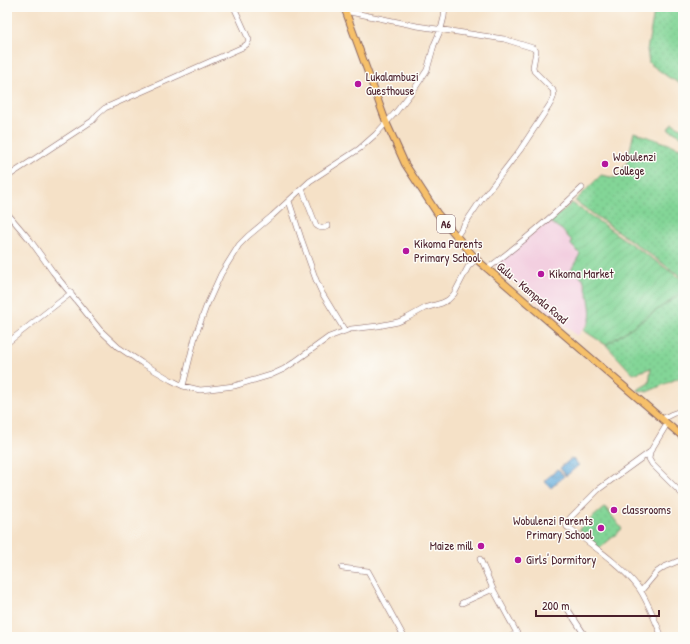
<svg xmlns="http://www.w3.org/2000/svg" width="690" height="644" viewBox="0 0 690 644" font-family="'Patrick Hand',sans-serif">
<defs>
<pattern id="grass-dots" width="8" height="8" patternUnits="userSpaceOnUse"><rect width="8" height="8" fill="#83d597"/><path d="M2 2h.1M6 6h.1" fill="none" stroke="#73b682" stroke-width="1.8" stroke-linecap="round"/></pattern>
<pattern id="garden-furrows" width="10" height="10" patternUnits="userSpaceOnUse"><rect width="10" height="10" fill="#83d597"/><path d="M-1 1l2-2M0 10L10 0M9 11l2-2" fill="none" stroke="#73b682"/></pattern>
<pattern id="water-waves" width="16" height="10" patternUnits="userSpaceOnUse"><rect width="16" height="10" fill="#63acdb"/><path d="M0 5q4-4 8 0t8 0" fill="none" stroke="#548bb2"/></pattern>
</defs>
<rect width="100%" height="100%" fill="#fdfcf7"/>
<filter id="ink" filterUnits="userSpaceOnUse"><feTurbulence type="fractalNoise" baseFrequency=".025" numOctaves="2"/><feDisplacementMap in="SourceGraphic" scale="8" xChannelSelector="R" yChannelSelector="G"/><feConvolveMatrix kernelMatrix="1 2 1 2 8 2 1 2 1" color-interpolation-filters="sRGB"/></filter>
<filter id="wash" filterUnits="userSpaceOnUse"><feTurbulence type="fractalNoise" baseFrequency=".012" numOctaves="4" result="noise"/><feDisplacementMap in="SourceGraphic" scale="16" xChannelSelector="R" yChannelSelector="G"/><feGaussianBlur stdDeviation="0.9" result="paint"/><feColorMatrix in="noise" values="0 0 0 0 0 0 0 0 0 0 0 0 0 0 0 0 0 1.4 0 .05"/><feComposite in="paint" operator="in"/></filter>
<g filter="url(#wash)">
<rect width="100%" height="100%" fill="#f5e1c7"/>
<path fill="#f3cfe0" d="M549,222L562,230L566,235L572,241L571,245L580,254L571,270L583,278L589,301L591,313L590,321L577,336L494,265L538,229Z"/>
<path fill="url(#grass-dots)" stroke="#667a61" d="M655,7H683V85L668,77L649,63L647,50Z
M672,123L683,129V137L668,129Z
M634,132L683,149V278L575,201L601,175L616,178L627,163Z
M683,292V376L647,392L637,390L649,383L651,368L633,374L606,345Z
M605,507L622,529L599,549L579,529Z"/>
<path fill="url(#garden-furrows)" stroke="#667a61" d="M572,203L683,280V292L606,345L583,330C585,328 588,325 589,322C594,311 586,289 583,278L571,270L580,254L571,245L572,241L562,230L550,222Z"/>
<path fill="url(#water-waves)" stroke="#566683" d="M572,458L579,465L566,476L560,468Z
M558,469L564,476L551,488L544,481Z"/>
</g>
<g filter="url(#ink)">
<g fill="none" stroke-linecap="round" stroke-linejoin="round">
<g stroke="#866362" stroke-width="6">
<path id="minor" d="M345,11L417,26L504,39L533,48L536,51L533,67L534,71L553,90C555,96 552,101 549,106L520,150L479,203L456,237
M7,177L92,121L98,114L105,108L243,47L247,44L249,40L234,7
M302,189L316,225C320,229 323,229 328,226
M289,201L301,238L316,280L322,293L345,331
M7,213L30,240L53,272L100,330L118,347L142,363L171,380L183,386L200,390L210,389L234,386L271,375L284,369L293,363L329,337L345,331L351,329L378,326L398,322L407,318L425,308L442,303L448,300L454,294L468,267L476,259
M487,269C520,244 552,217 582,188
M7,343L71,293
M183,386L195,337L206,307L221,274L239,245L248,236L272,216L310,181L359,149L376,134L396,112L415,88L427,70L434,45L441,29L444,17L445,7
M662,419L672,414L683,410
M650,452L649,459L652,464L683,495
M480,559L493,589L519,637
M342,568L368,571L404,637
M641,591L657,572L664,567L683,559
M462,603L493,589
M567,608L586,637
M510,637L517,633
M662,637C656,623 647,599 638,587C620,564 594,547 571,529L567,527L566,524L571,517L599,489L650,452L667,424"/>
</g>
<g stroke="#866362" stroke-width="8">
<path id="major" d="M344,7L386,122L396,144L405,164L437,213L476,259L555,327L683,437"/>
</g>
<use href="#minor" stroke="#fff" stroke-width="5"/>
<use href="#major" stroke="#f6c06b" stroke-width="6"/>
</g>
</g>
<g fill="#b5179e" stroke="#fdfcf7" stroke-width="1.5">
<circle cx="358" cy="84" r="4"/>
<circle cx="605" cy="164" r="4"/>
<circle cx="406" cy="251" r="4"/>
<circle cx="541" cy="274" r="4"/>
<circle cx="614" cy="510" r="4"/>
<circle cx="601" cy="528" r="4"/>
<circle cx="481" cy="546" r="4"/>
<circle cx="518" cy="560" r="4"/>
</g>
<g text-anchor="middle" stroke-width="3" stroke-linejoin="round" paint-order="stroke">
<rect fill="#fdfcf7" stroke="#806168" stroke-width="1" x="437" y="215" width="18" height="18" rx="3"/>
<g font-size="11" font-weight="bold" fill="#4a1f2b">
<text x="446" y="228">A6</text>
</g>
<g font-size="12" fill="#4a1f2b" stroke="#fdfcf7" text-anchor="start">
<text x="366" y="81">Lukalambuzi<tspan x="366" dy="14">Guesthouse</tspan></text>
<text x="613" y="161">Wobulenzi<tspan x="613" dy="14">College</tspan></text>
<text x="414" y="248">Kikoma Parents<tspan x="414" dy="14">Primary School</tspan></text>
<text x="549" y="278">Kikoma Market</text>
<text x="622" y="514">classrooms</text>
<text x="593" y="525" text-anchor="end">Wobulenzi Parents<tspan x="593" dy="14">Primary School</tspan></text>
<text x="473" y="550" text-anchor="end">Maize mill</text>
<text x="526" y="564">Girls' Dormitory</text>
</g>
<g font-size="12" fill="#4a1f2b" stroke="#fdfcf7">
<text transform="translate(532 293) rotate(40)" y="4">Gulu - Kampala Road</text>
</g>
</g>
<rect width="690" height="644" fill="none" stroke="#fdfcf7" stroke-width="24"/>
<path d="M536 610v6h123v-6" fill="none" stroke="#4a1f2b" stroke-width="2"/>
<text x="542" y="610" font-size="12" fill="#4a1f2b" stroke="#fdfcf7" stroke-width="3" paint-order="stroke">200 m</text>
</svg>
